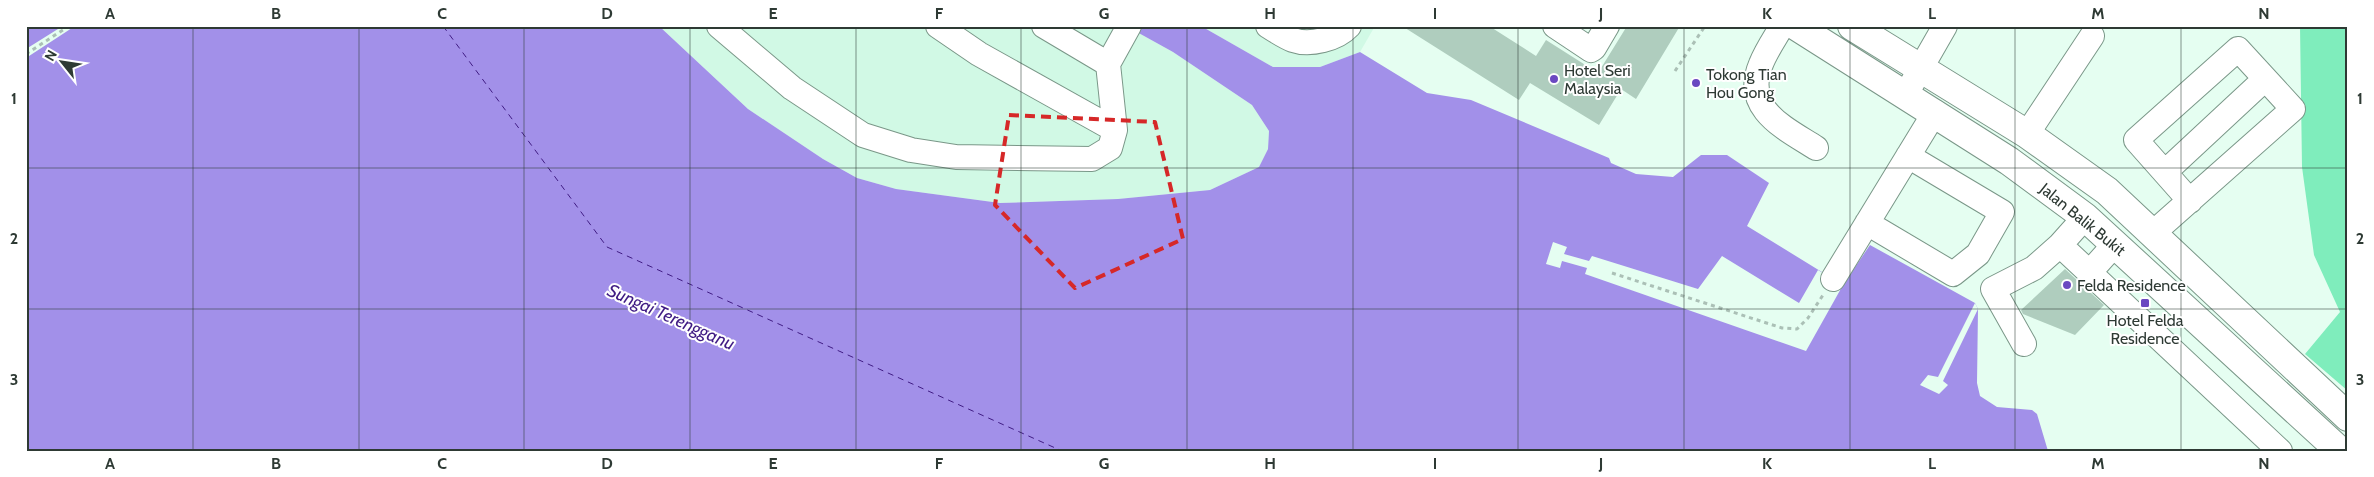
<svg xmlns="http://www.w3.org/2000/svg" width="2374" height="477" viewBox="0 0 2374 477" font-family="Cabin,sans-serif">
<rect width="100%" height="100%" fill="#e5fef1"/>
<path fill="#d1f9e5" d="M659,26H1126L1173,52L1252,105L1269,131L1268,149L1259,167L1210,190L1118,199L1000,203L896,189L857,178L823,159L748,109Z
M1201,26H1375L1360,52L1320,67H1273Z"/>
<path fill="#7fedbc" d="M2300,26H2348V391L2305,354L2340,312L2314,255L2302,167Z"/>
<path fill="#a290e9" d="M26,26H659L748,109L823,159L857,178L896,189L1000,203L1118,199L1210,190L1259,167L1268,149L1269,131L1252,105L1173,52L1126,26H1201L1273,67H1320L1360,52L1427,93L1471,100L1609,158L1611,163L1636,174L1673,177L1701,155H1727L1769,183L1747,226L1843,285L1870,245L1975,303L1978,309L1977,383L1980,396L1997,407L2032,410L2037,414L2048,451H26Z"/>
<path fill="#e5fef1" d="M56,26H75L26,58V49L58,29Z
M1553,242L1567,247L1564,254L1589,261L1592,256L1698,289L1722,256L1799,303L1818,270L1843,285L1806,351L1585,274L1587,268L1562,261L1560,268L1546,264Z
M1975,303L1978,309L1943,381L1948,385L1939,394L1920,385L1928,375L1938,377Z"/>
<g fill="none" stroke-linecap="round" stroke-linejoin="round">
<path stroke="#401c84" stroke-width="1" stroke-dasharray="6 5" stroke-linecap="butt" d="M443,26L607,247L1062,451"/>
</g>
<path fill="#afcdbe" d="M1402,26H1489L1536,56L1546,40L1598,73L1627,26H1680L1636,99L1621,89L1599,125L1530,83L1519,100Z
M2065,269L2104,305L2075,335L2023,314L2021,310Z"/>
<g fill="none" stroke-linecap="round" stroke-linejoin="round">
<g stroke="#7a9788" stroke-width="26">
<path id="minor" d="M719,26L792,88L863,135L911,150L956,157L1092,159L1110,148L1115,130
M938,26L979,54L1115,130L1108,64L1129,26
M1044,26L1108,64
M1268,26C1276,31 1285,37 1293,40C1310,46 1337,39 1349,26
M1555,26L1591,50L1594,48L1607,26
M1782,26C1775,38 1766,51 1761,64C1742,109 1785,128 1816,148
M1906,94L1945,26
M2027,134L2092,36
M2165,172L2265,79
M1867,223L1953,274L1978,254L2002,212L1908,156
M2153,233L2293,109L2238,49L2136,140L2190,201
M2060,245L2280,451
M2089,273L2115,244
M1833,279L1935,112
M2024,344L1993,289L2034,268L2060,245L2085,217"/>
</g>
<g stroke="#7a9788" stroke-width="30">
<path id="major" d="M1796,26L2009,161L2085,217L2340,451
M1852,26L2027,134L2107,191L2348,417"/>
</g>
<path stroke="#abc0b6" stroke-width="3" stroke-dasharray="4 4" stroke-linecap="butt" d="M26,54L69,26
M1675,71L1705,26
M1612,273L1782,328L1797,329L1808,318L1823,295"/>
<use href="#minor" stroke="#fff" stroke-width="24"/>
<use href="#major" stroke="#fff" stroke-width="28"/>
</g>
<path fill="none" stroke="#d62828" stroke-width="4" stroke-dasharray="10 6" stroke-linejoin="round" d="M1009,115L1155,122L1183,239L1075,288L995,205Z"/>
<path fill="none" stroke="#2e3a34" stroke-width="1" stroke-opacity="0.55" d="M193,26V451M359,26V451M524,26V451M690,26V451M856,26V451M1021,26V451M1187,26V451M1353,26V451M1518,26V451M1684,26V451M1850,26V451M2015,26V451M2181,26V451M26,168H2348M26,309H2348"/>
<g fill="#6b48c1" stroke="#fff" stroke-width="2">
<circle cx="1554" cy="79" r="5"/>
<circle cx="1696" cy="83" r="5"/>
<circle cx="2067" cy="285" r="5"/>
<rect x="2140" y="298" width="10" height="10" rx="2.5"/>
</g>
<g text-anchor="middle" stroke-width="4" stroke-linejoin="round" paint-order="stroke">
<g font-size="16" fill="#2e3a34" stroke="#fff" text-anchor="start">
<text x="1564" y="76">Hotel Seri<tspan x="1564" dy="18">Malaysia</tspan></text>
<text x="1706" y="80">Tokong Tian<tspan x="1706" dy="18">Hou Gong</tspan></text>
<text x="2077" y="291">Felda Residence</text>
<text x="2145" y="326" text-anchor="middle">Hotel Felda<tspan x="2145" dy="18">Residence</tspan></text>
</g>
<g font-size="16" fill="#2e3a34" stroke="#fff">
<text transform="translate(2083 219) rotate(39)" y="6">Jalan Balik Bukit</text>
</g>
<g font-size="18" font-style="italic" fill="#401c84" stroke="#fff">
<text transform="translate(671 317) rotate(24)" y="6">Sungai Terengganu</text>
</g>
</g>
<rect width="2374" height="477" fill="none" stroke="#ffffff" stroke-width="55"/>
<g transform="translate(62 62) rotate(300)" stroke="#ffffff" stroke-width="4" paint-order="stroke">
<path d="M0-4L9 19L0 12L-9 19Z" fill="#2e3a34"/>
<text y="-8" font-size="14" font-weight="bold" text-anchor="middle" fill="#2e3a34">N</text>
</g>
<rect x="28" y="28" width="2318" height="422" fill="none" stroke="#2e3a34" stroke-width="2"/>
<g font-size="16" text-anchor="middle" font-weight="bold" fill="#2e3a34">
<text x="110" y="19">A</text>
<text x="276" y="19">B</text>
<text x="442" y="19">C</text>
<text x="607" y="19">D</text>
<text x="773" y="19">E</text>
<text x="939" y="19">F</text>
<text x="1104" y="19">G</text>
<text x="1270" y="19">H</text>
<text x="1435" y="19">I</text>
<text x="1601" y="19">J</text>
<text x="1767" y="19">K</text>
<text x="1932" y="19">L</text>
<text x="2098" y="19">M</text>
<text x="2264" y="19">N</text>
<text x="14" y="104">1</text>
<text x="2360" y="104">1</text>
<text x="14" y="244">2</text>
<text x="2360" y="244">2</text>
<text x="14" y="385">3</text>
<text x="2360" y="385">3</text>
<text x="110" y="469">A</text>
<text x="276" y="469">B</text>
<text x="442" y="469">C</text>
<text x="607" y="469">D</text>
<text x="773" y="469">E</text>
<text x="939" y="469">F</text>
<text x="1104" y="469">G</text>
<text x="1270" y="469">H</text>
<text x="1435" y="469">I</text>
<text x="1601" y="469">J</text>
<text x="1767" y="469">K</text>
<text x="1932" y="469">L</text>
<text x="2098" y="469">M</text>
<text x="2264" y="469">N</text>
</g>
</svg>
